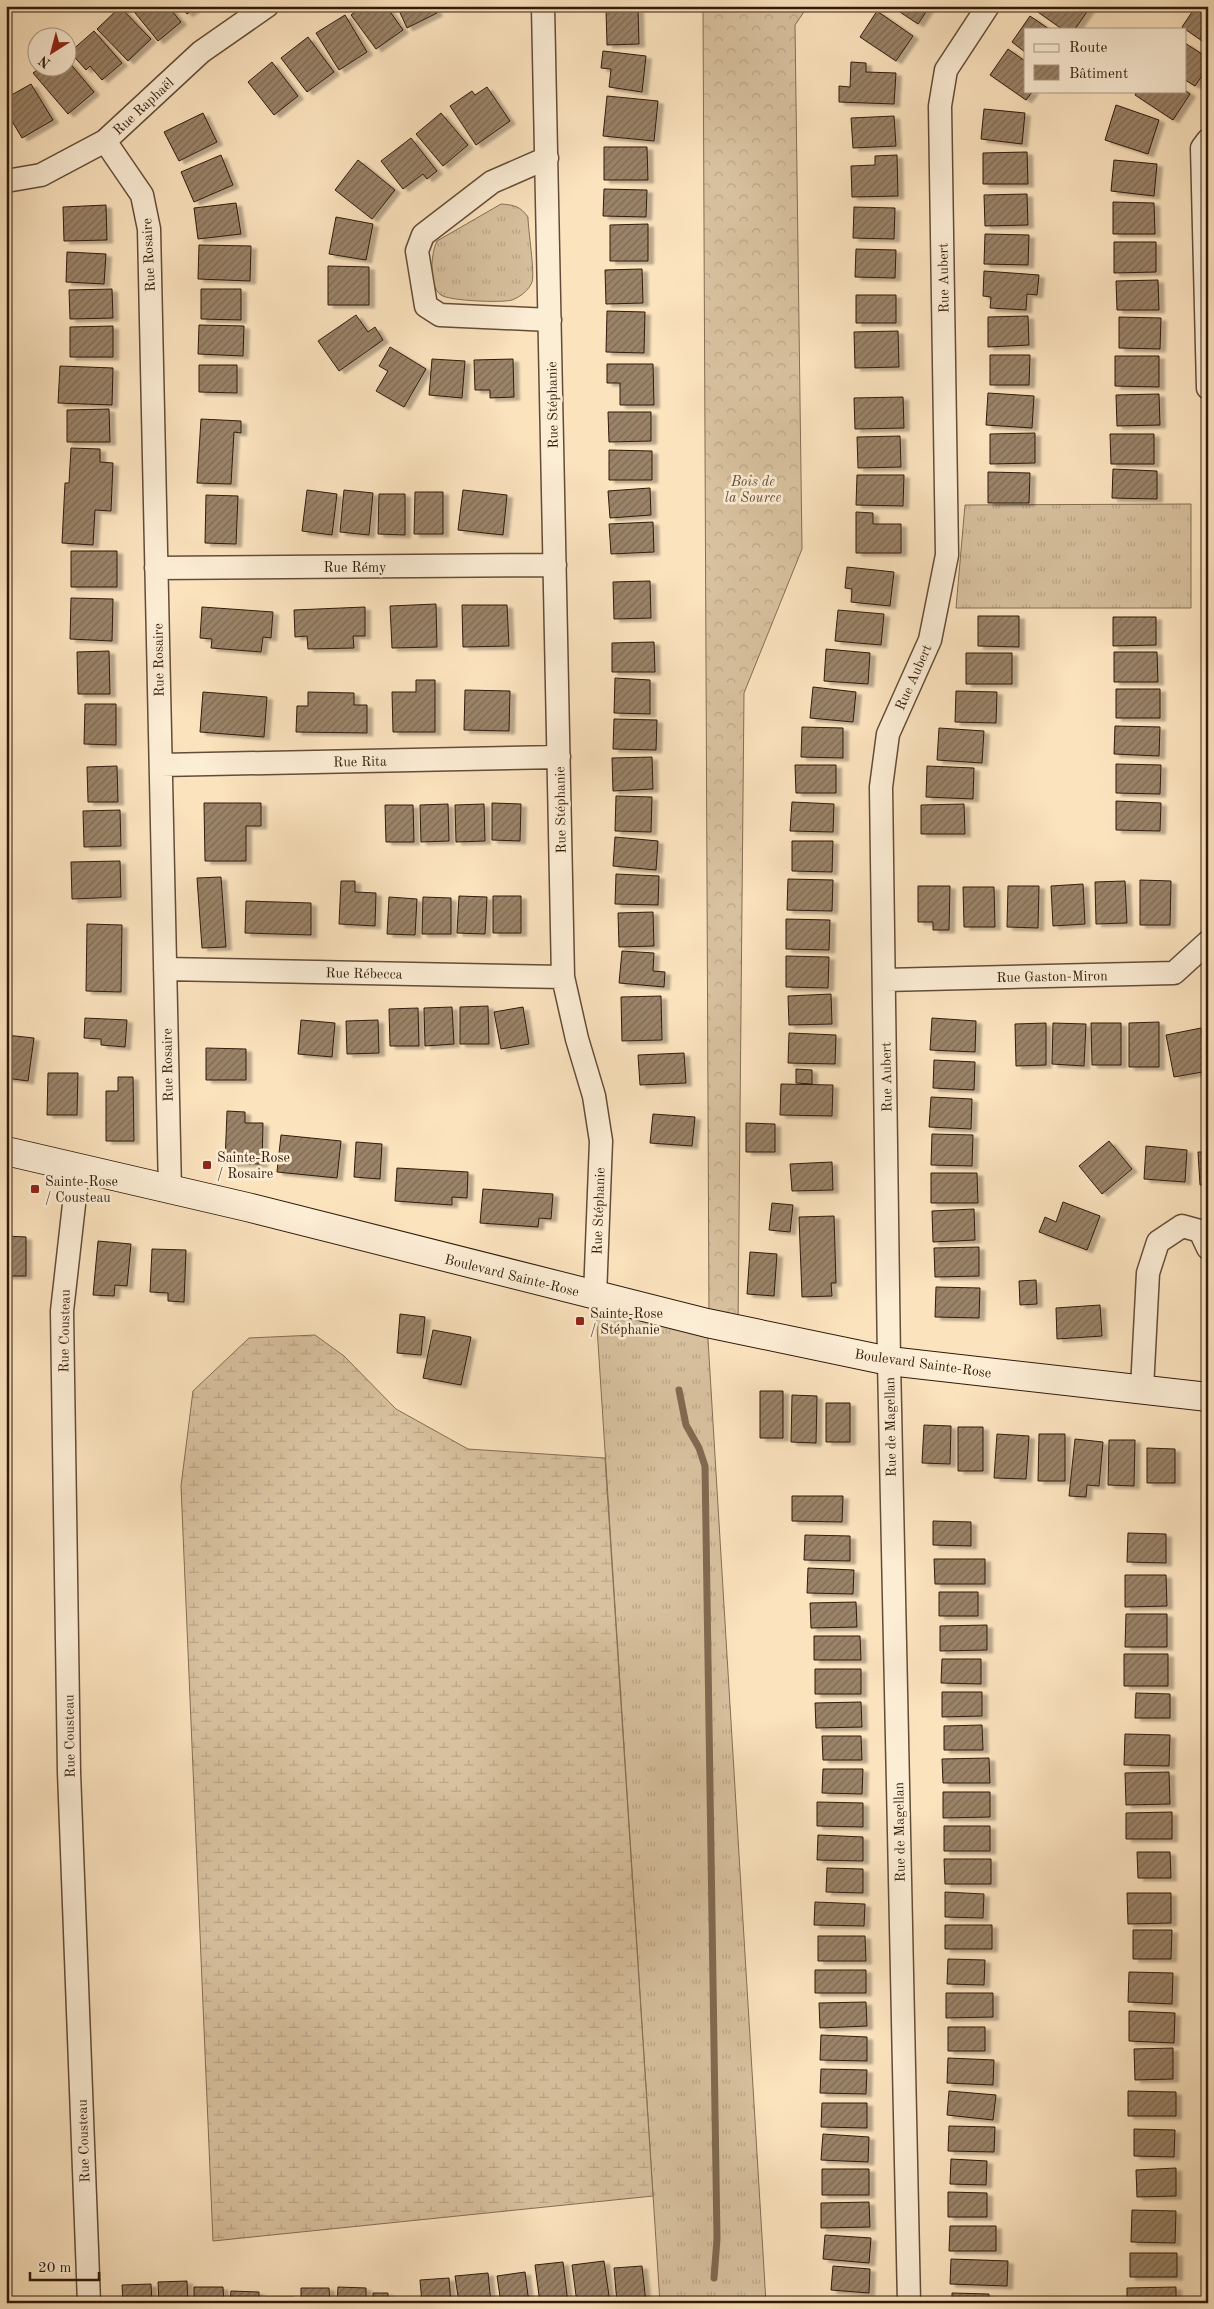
<svg xmlns="http://www.w3.org/2000/svg" width="1214" height="2309" viewBox="0 0 1214 2309" font-family="'Old Standard TT',serif">
<defs>
<pattern id="grass-tufts" width="24" height="20" patternUnits="userSpaceOnUse" patternTransform="scale(1.25)"><rect width="24" height="20" fill="#d8c19f"/><path d="M3 7l-1-3M5 7V3M7 7l1-3M15 17l-1-3M17 17v-4M19 17l1-3" fill="none" stroke="#baa588"/></pattern>
<pattern id="forest-crowns" width="20" height="18" patternUnits="userSpaceOnUse" patternTransform="scale(1.25)"><rect width="20" height="18" fill="#d8c19f"/><path d="M2 6a3 3 0 1 1 6 0M12 15a3 3 0 1 1 6 0" fill="none" stroke="#baa588"/></pattern>
<pattern id="wetland-marsh" width="20" height="14" patternUnits="userSpaceOnUse" patternTransform="scale(1.25)"><rect width="20" height="14" fill="#d8c19f"/><path d="M1 5h8M5 5V1M11 12h8M15 12V8" fill="none" stroke="#baa588"/></pattern>
<pattern id="building-hatch" width="6" height="6" patternUnits="userSpaceOnUse" patternTransform="scale(1.25)"><rect width="6" height="6" fill="#9a8368"/><path d="M-1 1l2-2M0 6l6-6M5 7l2-2" fill="none" stroke="#7e6a54"/></pattern>
<filter id="shadow"><feDropShadow dx="5.5" dy="3" stdDeviation="1" flood-color="#0004"/></filter>
</defs>
<rect width="100%" height="100%" fill="#fbe3be"/>
<filter id="stains"><feTurbulence type="fractalNoise" baseFrequency=".004" numOctaves="4"/><feColorMatrix values="0 0 0 0 .2 0 0 0 0 .09 0 0 0 0 .02 0 0 0 .5 -.17"/></filter>
<radialGradient id="worn" r=".72"><stop offset=".6" stop-color="#630" stop-opacity="0"/><stop offset="1" stop-color="#630" stop-opacity=".3"/></radialGradient>
<path fill="url(#grass-tufts)" stroke="#846e54" d="M501,204C514,205 520,206 528,217C528,230 535,272 532,282C529,290 520,297 512,300C503,303 449,301 441,295C428,286 431,253 437,241Z
M1191,504V608H956L965,505Z
M595,1296L707,1323L766,2303H660Z"/>
<path fill="url(#forest-crowns)" stroke="#846e54" d="M703,6H808L795,25L802,549L744,693L738,1328L709,1322Z"/>
<path fill="url(#wetland-marsh)" stroke="#846e54" d="M315,1335L344,1356L396,1409L468,1449L605,1458L653,2196L213,2241L181,1486L193,1391L249,1338Z"/>
<g fill="none" stroke-linecap="round" stroke-linejoin="round">
<path stroke="#806a51" stroke-width="7" d="M679,1390L686,1425L699,1448L705,1466L717,2239L714,2278"/>
</g>
<path fill="url(#building-hatch)" stroke="#301a0a" filter="url(#shadow)" d="M132,6H168L181,22L158,41L131,8Z
M181,6H198L187,14Z
M363,6H386L403,30L376,49L351,15Z
M397,6H433L437,13L407,28Z
M891,6H930L918,24Z
M1038,6H1085L1089,9L1075,29H1062L1035,10Z
M1196,6L1208,9V45L1182,27Z
M120,7L151,39L128,61L97,29Z
M638,9L639,44L607,45L606,10Z
M877,11L913,36L896,61L860,37Z
M345,15L367,52L339,70L316,33Z
M1030,16L1049,29H1025V52L1012,42Z
M94,31L122,63L102,80L90,66L86,70L70,52Z
M308,37L334,72L307,92L281,58Z
M1185,43L1208,58V67L1195,86L1185,80Z
M1008,49L1025,61V91H1033L1026,100L990,75Z
M603,51L646,56L642,92L609,87L611,69L601,68Z
M68,61L94,92L68,114L33,73L40,68H68Z
M272,62L298,96L274,115L248,82Z
M851,62L866,63V72L896,73L894,104L839,102V86L850,87Z
M31,84L53,120L22,138L6,111V98Z
M487,87L510,121L476,145L450,106L472,91L475,95Z
M1185,90L1190,94L1173,120L1135,95L1137,91Z
M607,96L658,101L654,141L603,136Z
M1116,105L1159,120L1148,154L1105,140Z
M984,109L1025,113L1022,144L981,139Z
M203,113L217,142L179,161L164,132Z
M441,113L468,145L443,166L416,134Z
M894,116L896,146L853,148L851,118Z
M411,138L437,171L427,179L423,174L403,189L381,161Z
M604,147H647L648,180H604Z
M1027,152L1028,184H983V153Z
M221,155L233,185L194,202L181,172Z
M897,155L898,196L852,197L851,166L875,165V156Z
M358,160L395,190L372,219L335,190Z
M1114,160L1157,164L1154,196L1111,191Z
M604,189L647,190L646,217L603,216Z
M1027,194L1028,225L985,226L984,195Z
M1113,202L1154,203L1155,234H1113Z
M236,203L241,234L198,239L194,208Z
M106,205L107,240L64,241L63,207Z
M854,207L895,208L894,239L853,238Z
M336,217L373,224L366,260L329,254Z
M648,224V261H610V225Z
M985,234L1029,235L1028,265L984,264Z
M1114,242H1156V272L1114,273Z
M199,245L251,246L250,281L198,279Z
M856,249L896,250L895,278L855,277Z
M67,252L106,254L104,284L66,282Z
M328,266L369,267V305H328Z
M642,269L643,303L606,304L605,270Z
M984,271L1039,275L1037,295L1027,294L1026,310L990,308L991,297L983,296Z
M1158,280L1159,310H1117L1116,281Z
M112,289L113,318L70,319L69,290Z
M201,289H241V320L201,319Z
M856,295H896V323H856Z
M607,311L645,312L644,353L606,352Z
M356,315L368,332L375,327L383,340L339,371L318,341Z
M1028,316L1029,345L988,347V317Z
M1119,317L1161,318L1160,349L1119,348Z
M199,325L244,326L243,356L198,354Z
M113,326V357H70V327Z
M898,331L899,367L855,368L854,332Z
M390,347L426,369L404,407L376,391L388,371L379,366Z
M990,355H1030L1029,385H990Z
M1115,356H1159V387L1115,386Z
M432,359L465,361L462,398L429,395Z
M513,359L514,397L490,398V390H475L474,360Z
M607,364H653L654,405H620V383H607Z
M199,365H237V393L199,392Z
M60,366L113,368L112,405L58,403Z
M988,393L1034,396L1032,428L986,425Z
M1159,394L1160,425L1117,426L1116,395Z
M903,397L904,428L855,429L854,398Z
M109,409L110,442H67V410Z
M608,412H651V441L609,442Z
M201,419L241,421V433L234,432L231,484L197,483Z
M1035,433V463L990,464V434Z
M1110,434H1154V464H1111Z
M900,436L901,467L858,468L857,437Z
M71,448L100,449V462L113,463L111,511L95,510L93,545L62,543L65,483H69Z
M609,450L652,451V480H609Z
M1113,469L1157,471V499L1112,498Z
M988,472L1030,473L1029,503H988Z
M857,475H904L903,506L856,505Z
M650,488L651,515L610,518L608,491Z
M307,490L337,494L332,535L302,531Z
M344,490L373,493L369,535L340,532Z
M463,490L507,495L503,535L458,530Z
M415,492H443V534H414Z
M379,494H405V535L378,534Z
M206,495L238,496L236,544L205,543Z
M856,512L873,513V524H901V553H856Z
M653,522L654,552L611,554L609,524Z
M71,551H117V587H71Z
M847,567L894,572L890,606L851,602L852,589L845,588Z
M650,581L651,618L614,619L613,582Z
M71,598L113,599L112,641L70,639Z
M436,604L437,647L392,648L390,606Z
M462,605H507L509,646L463,647Z
M202,607L273,612L271,638L263,637L261,652L211,648L212,639L200,638Z
M365,607V636H353L354,648L308,649L307,636L295,637L294,610Z
M838,610L884,614L881,645L835,641Z
M978,616H1019V647L978,646Z
M1113,617H1156V645L1113,646Z
M654,642L655,672H612V643Z
M826,649L870,653L868,684L824,681Z
M109,651L110,694H78L77,652Z
M1114,652H1157L1158,682H1114Z
M966,653H1012V684H966Z
M615,678L650,680V714L614,713Z
M416,680H435V732H393L392,692H416Z
M813,687L856,692L853,722L810,718Z
M1116,689H1160V718H1116Z
M465,690L510,691L509,731L464,730Z
M956,691L997,692L996,723L955,722Z
M203,692L267,697L264,737L200,732Z
M308,692L354,693V705H367V733L296,732L297,706H308Z
M85,704H116V745L84,744Z
M614,719L657,720L656,750L613,749Z
M1115,726L1160,727L1159,756L1114,754Z
M802,727L843,728V758L801,757Z
M939,728L984,731L982,763L937,760Z
M652,757L653,789L613,791L612,758Z
M1116,764L1161,765L1160,794L1116,793Z
M795,765H836V793H796Z
M117,766L118,802H88L87,767Z
M927,766L974,768L973,799L926,797Z
M616,796L652,797L651,832L615,831Z
M1116,801L1161,803L1160,831L1116,830Z
M792,802L834,804L833,832L790,831Z
M204,803H261V826H246V861H205Z
M492,803L521,804L520,841L492,840Z
M448,804L449,841L421,842L420,805Z
M484,804L485,841L456,842L455,805Z
M964,804L965,834H921V805Z
M385,805H413L414,842H386Z
M120,810L121,846L84,847L83,811Z
M615,837L658,841L656,870L613,866Z
M792,841H833L832,872L792,871Z
M120,861L121,897L72,899L71,862Z
M616,874L659,876L658,905L615,904Z
M221,877L226,947L202,948L197,878Z
M788,879L833,880L832,911L787,910Z
M1140,880L1171,881L1170,925H1140Z
M341,881H355V892L376,893L375,926L339,924Z
M1125,881L1127,923L1096,924L1095,882Z
M1083,884L1085,924L1053,926L1051,886Z
M918,886H950L949,930H933V922H918Z
M1008,886H1039L1038,928L1007,927Z
M963,887H994L995,927H964Z
M459,896L487,897L485,934L457,933Z
M493,896H521V933H493Z
M389,897L417,899L415,935L387,934Z
M423,897L451,898V934H422Z
M246,901L311,903V935L245,933Z
M653,912L654,946L619,947L618,913Z
M786,919L830,920L829,950L786,949Z
M87,924L122,925L121,992L86,991Z
M622,951L654,953L653,971L665,972L664,987L619,983Z
M786,956L829,957L828,988L786,987Z
M831,994L832,1024L789,1025L788,996Z
M661,996L662,1040L622,1041L621,997Z
M488,1006L489,1044H460V1007Z
M452,1007L454,1044L425,1046L424,1008Z
M523,1007L529,1044L501,1049L494,1012Z
M418,1008L419,1046H390L389,1009Z
M85,1018L127,1020L125,1047L101,1045V1039L84,1038Z
M932,1018L976,1021L975,1052L930,1050Z
M301,1020L335,1023L332,1057L298,1054Z
M378,1020L379,1053L347,1054L346,1021Z
M1159,1022V1067H1129V1023Z
M1046,1023V1065L1016,1066L1015,1024Z
M1053,1023L1086,1024L1084,1066L1052,1064Z
M1091,1023H1121V1065H1092Z
M1201,1028L1208,1071L1174,1077L1166,1035Z
M789,1033L836,1035L835,1064L788,1063Z
M6,1035L34,1038L28,1081L6,1078Z
M206,1048L246,1049V1080H206Z
M684,1053L686,1083L640,1085L638,1055Z
M934,1060L975,1062L974,1090L933,1088Z
M796,1069L812,1070V1084L796,1083Z
M48,1073H78L77,1115H47Z
M118,1077H133L134,1141H106V1091H118Z
M781,1084L833,1085L832,1116L780,1115Z
M931,1097L972,1099L971,1129L929,1127Z
M227,1111L245,1112V1123H263L262,1164L225,1163Z
M653,1114L695,1117L692,1146L650,1143Z
M746,1123L775,1124V1152H746Z
M932,1134L973,1135L972,1166L931,1165Z
M281,1135L341,1141L337,1178L277,1172Z
M1109,1141L1132,1169L1102,1194L1079,1166Z
M356,1142L382,1144L380,1179L354,1177Z
M1146,1146L1187,1150L1185,1182L1144,1179Z
M1198,1152H1208V1184L1200,1185Z
M832,1162L833,1190L792,1191L790,1164Z
M397,1168L468,1172L467,1198L452,1197V1205L395,1201Z
M931,1173H977L978,1203H931Z
M483,1189L553,1194L551,1219L539,1218L538,1227L480,1223Z
M1063,1202L1100,1216L1087,1250L1039,1232L1045,1217L1056,1222Z
M772,1203L793,1205L790,1232L769,1230Z
M974,1209L975,1240L933,1242L932,1211Z
M834,1216L836,1283H831L832,1296L802,1297L799,1217Z
M6,1236L26,1237V1276H6Z
M98,1241L131,1244L127,1286L115,1285L114,1296L93,1295Z
M979,1247V1276L935,1277L934,1248Z
M152,1249L186,1250L184,1302L168,1301V1293L150,1292Z
M750,1252L777,1254L774,1296L747,1294Z
M1036,1280L1037,1304L1020,1305L1019,1281Z
M936,1287L980,1288L979,1318L935,1317Z
M1100,1305L1102,1336L1057,1339L1056,1308Z
M400,1314L425,1317L421,1355L397,1353Z
M433,1330L471,1337L461,1385L423,1378Z
M760,1391H783V1438H760Z
M792,1395L817,1396L816,1443L791,1442Z
M826,1403H850V1442H826Z
M924,1425L951,1426L950,1464L922,1463Z
M958,1427H983V1471H958Z
M997,1434L1029,1436L1026,1479L994,1478Z
M1039,1434H1065V1481H1038Z
M1075,1439L1103,1442L1099,1486L1087,1485L1086,1497L1069,1496Z
M1109,1440H1135L1134,1486L1108,1485Z
M1147,1448L1175,1449V1483H1147Z
M792,1496H843L842,1522L792,1521Z
M933,1521L971,1522V1546L933,1545Z
M1128,1533L1166,1534V1563L1127,1562Z
M805,1535L850,1536V1561L804,1560Z
M934,1559H985V1584H935Z
M808,1568L854,1570L853,1594L807,1593Z
M1125,1575H1166L1167,1606L1125,1607Z
M939,1592H978V1616H939Z
M856,1602L857,1627L811,1628L810,1603Z
M1126,1614H1167V1647H1125Z
M987,1625V1650L940,1651V1626Z
M814,1636H860L861,1660H814Z
M1124,1654H1168V1686H1124Z
M942,1659H981V1684L941,1683Z
M815,1669H861V1694H815Z
M942,1692H982V1716L942,1717Z
M1136,1693L1170,1694V1718H1135Z
M861,1702L862,1727L816,1728L815,1703Z
M982,1725L983,1750H944V1726Z
M1125,1734L1170,1735L1169,1766L1124,1765Z
M822,1736H861L862,1760H823Z
M989,1758L990,1783H943L942,1759Z
M823,1769H863L862,1794L822,1793Z
M1169,1772L1170,1804L1126,1805L1125,1773Z
M943,1792H990V1817L943,1818Z
M817,1802L863,1803V1827L817,1826Z
M1172,1812V1839H1126V1813Z
M944,1826H990V1851H944Z
M818,1835L863,1837V1861L817,1860Z
M1137,1852H1170L1171,1878H1138Z
M944,1859H991V1884H945Z
M827,1868L863,1869V1893L826,1892Z
M945,1892L984,1894L983,1918L945,1917Z
M1127,1893H1171V1923L1128,1924Z
M815,1902L865,1904L864,1926L814,1925Z
M945,1925H992V1949H945Z
M1133,1930H1172L1171,1959H1133Z
M818,1936H865L866,1961H818Z
M948,1959L985,1960L984,1985L947,1984Z
M815,1970H866V1993H815Z
M1129,1972L1173,1973L1172,2004L1128,2002Z
M946,1993H993V2017L946,2018Z
M866,2002L867,2026L820,2028L819,2003Z
M1129,2011L1175,2013L1174,2043L1129,2041Z
M948,2027H985V2051H948Z
M821,2035L867,2037V2061L820,2060Z
M1173,2048V2079L1135,2080L1134,2049Z
M948,2058L994,2060L993,2085L947,2083Z
M821,2069L867,2070L866,2094L820,2093Z
M949,2091L996,2095L993,2120L947,2115Z
M1128,2091L1176,2092V2116H1128Z
M822,2103H867V2128L821,2127Z
M949,2126L995,2127L994,2152L948,2151Z
M1134,2129L1175,2130L1174,2157L1134,2156Z
M823,2134L869,2137L868,2162L821,2160Z
M951,2159L987,2161L986,2185L950,2184Z
M1176,2168V2196L1137,2197L1136,2170Z
M822,2169H869V2195H822Z
M948,2192L987,2193V2217H948Z
M869,2202L870,2227L821,2228V2203Z
M1132,2210L1176,2211L1175,2243L1131,2242Z
M950,2226H996V2251H949Z
M825,2235L871,2238L869,2263L823,2259Z
M1130,2253H1177V2277H1130Z
M951,2259L1008,2261L1007,2286L950,2284Z
M604,2261L610,2303H577L572,2265Z
M563,2262L568,2303H540L535,2265Z
M642,2266L646,2303H617L614,2268Z
M833,2266L870,2269L869,2293L831,2290Z
M525,2272L529,2303H501L497,2276Z
M488,2273L491,2303H459L455,2276Z
M449,2278L451,2303H422L420,2280Z
M187,2281L188,2303H159L158,2282Z
M151,2284L152,2303H123L122,2285Z
M194,2287H223L224,2303H194Z
M338,2287L366,2288V2303H337Z
M1176,2287V2303H1127V2288Z
M301,2288H329L330,2303H301Z
M231,2291L259,2292V2303H230Z
M373,2293H388V2303H373Z
M952,2293L989,2294V2303H952Z
M265,2297H294V2303H265Z"/>
<g fill="none" stroke-linecap="round" stroke-linejoin="round">
<g stroke="#634c37" stroke-width="25">
<path id="street" d="M543,6L563,977L577,1039L594,1096L601,1141L595,1296
M1208,140L1202,148L1208,388
M105,141L142,195L149,229L170,1191
M547,158L492,182L423,235L417,251L426,306L440,315L550,320
M6,181L41,175L105,141L201,52L267,6
M156,568L555,565
M161,765L559,757
M165,969L563,977
M885,980L1174,973L1208,942
M78,1169L62,1311L69,1772L89,2303
M1142,1389L1148,1273L1158,1242L1182,1226L1200,1231L1208,1248
M909,2303L889,1361L881,787L888,734L930,640L947,555L940,106L946,70L988,6"/>
</g>
<g stroke="#301a0a" stroke-width="30">
<path id="secondary" d="M6,1151L247,1207L707,1323L889,1361L1208,1397"/>
</g>
<use href="#street" stroke="#fcedd5" stroke-width="22"/>
<use href="#secondary" stroke="#fcedd5" stroke-width="28"/>
</g>
<g fill="#8f2418" stroke="#fcedd5" stroke-width="2">
<rect x="202" y="1160" width="10" height="10" rx="2.5"/>
<rect x="30" y="1184" width="10" height="10" rx="2.5"/>
<rect x="575" y="1316" width="10" height="10" rx="2.5"/>
</g>
<g text-anchor="middle" stroke-width="5" stroke-linejoin="round" paint-order="stroke">
<g font-size="14" fill="#301a0a" stroke="#fcedd5">
<text transform="translate(143 106) rotate(-43)" y="5">Rue Raphaël</text>
<text transform="translate(148 255) rotate(-93)" y="5">Rue Rosaire</text>
<text transform="translate(943 278) rotate(-91)" y="5">Rue Aubert</text>
<text transform="translate(552 405) rotate(-91)" y="5">Rue Stéphanie</text>
<text x="355" y="572">Rue Rémy</text>
<text transform="translate(158 660) rotate(-91)" y="5">Rue Rosaire</text>
<text transform="translate(913 677) rotate(-66)" y="5">Rue Aubert</text>
<text transform="translate(360 761) rotate(-1)" y="5">Rue Rita</text>
<text transform="translate(560 810) rotate(-91)" y="5">Rue Stéphanie</text>
<text transform="translate(364 973) rotate(1)" y="5">Rue Rébecca</text>
<text transform="translate(1052 976) rotate(-1)" y="5">Rue Gaston-Miron</text>
<text transform="translate(167 1065) rotate(-91)" y="5">Rue Rosaire</text>
<text transform="translate(886 1077) rotate(-91)" y="5">Rue Aubert</text>
<text transform="translate(598 1211) rotate(-88)" y="5">Rue Stéphanie</text>
<text transform="translate(512 1275) rotate(14)" y="5">Boulevard Sainte-Rose</text>
<text transform="translate(64 1331) rotate(-89)" y="5">Rue Cousteau</text>
<text transform="translate(923 1363) rotate(8)" y="5">Boulevard Sainte-Rose</text>
<text transform="translate(890 1427) rotate(-91)" y="5">Rue de Magellan</text>
<text transform="translate(69 1736) rotate(-91)" y="5">Rue Cousteau</text>
<text transform="translate(899 1832) rotate(-91)" y="5">Rue de Magellan</text>
<text transform="translate(83 2141) rotate(-92)" y="5">Rue Cousteau</text>
</g>
<g font-size="14" font-style="italic" fill="#624c37" stroke="#fcedd5">
<text x="753" y="486">Bois de<tspan x="753" dy="16">la Source</tspan></text>
</g>
<g font-size="14" fill="#301a0a" stroke="#fcedd5" text-anchor="start">
<text x="217" y="1162">Sainte-Rose<tspan x="217" dy="16">/ Rosaire</tspan></text>
<text x="45" y="1186">Sainte-Rose<tspan x="45" dy="16">/ Cousteau</tspan></text>
<text x="590" y="1318">Sainte-Rose<tspan x="590" dy="16">/ Stéphanie</tspan></text>
</g>
</g>
<rect width="1214" height="2309" fill="none" stroke="#fbe3be" stroke-width="25"/>
<rect x="8" y="8" width="1199" height="2294" fill="none" stroke="#301a0a" stroke-width="2.5"/>
<rect x="12" y="12" width="1189" height="2284" fill="none" stroke="#301a0a"/>
<rect x="1024" y="28" width="162" height="65" fill="#fcedd5" stroke="#aa9984"/>
<rect x="1034" y="44" width="25" height="8" fill="#fcedd5" stroke="#aa9984"/>
<text x="1069" y="52" font-size="15" fill="#301a0a">Route</text>
<rect x="1034" y="65" width="25" height="15" fill="url(#building-hatch)" stroke="#aa9984"/>
<text x="1069" y="78" font-size="15" fill="#301a0a">Bâtiment</text>
<g transform="translate(52 52) rotate(216)"><circle r="24" fill="#fcedd5" stroke="#aa9984"/>
<path d="M0-4L9 19L0 12L-9 19Z" fill="#8f2418"/>
<text y="-8" font-size="14" font-weight="bold" text-anchor="middle" fill="#301a0a">N</text>
</g>
<path d="M30 2272v8h69v-8" fill="none" stroke="#301a0a" stroke-width="2.5"/>
<text x="38" y="2272" font-size="15" fill="#301a0a" stroke="#fcedd5" stroke-width="4" paint-order="stroke">20 m</text>
<rect width="100%" height="100%" filter="url(#stains)"/>
<rect width="100%" height="100%" fill="url(#worn)"/>
</svg>
